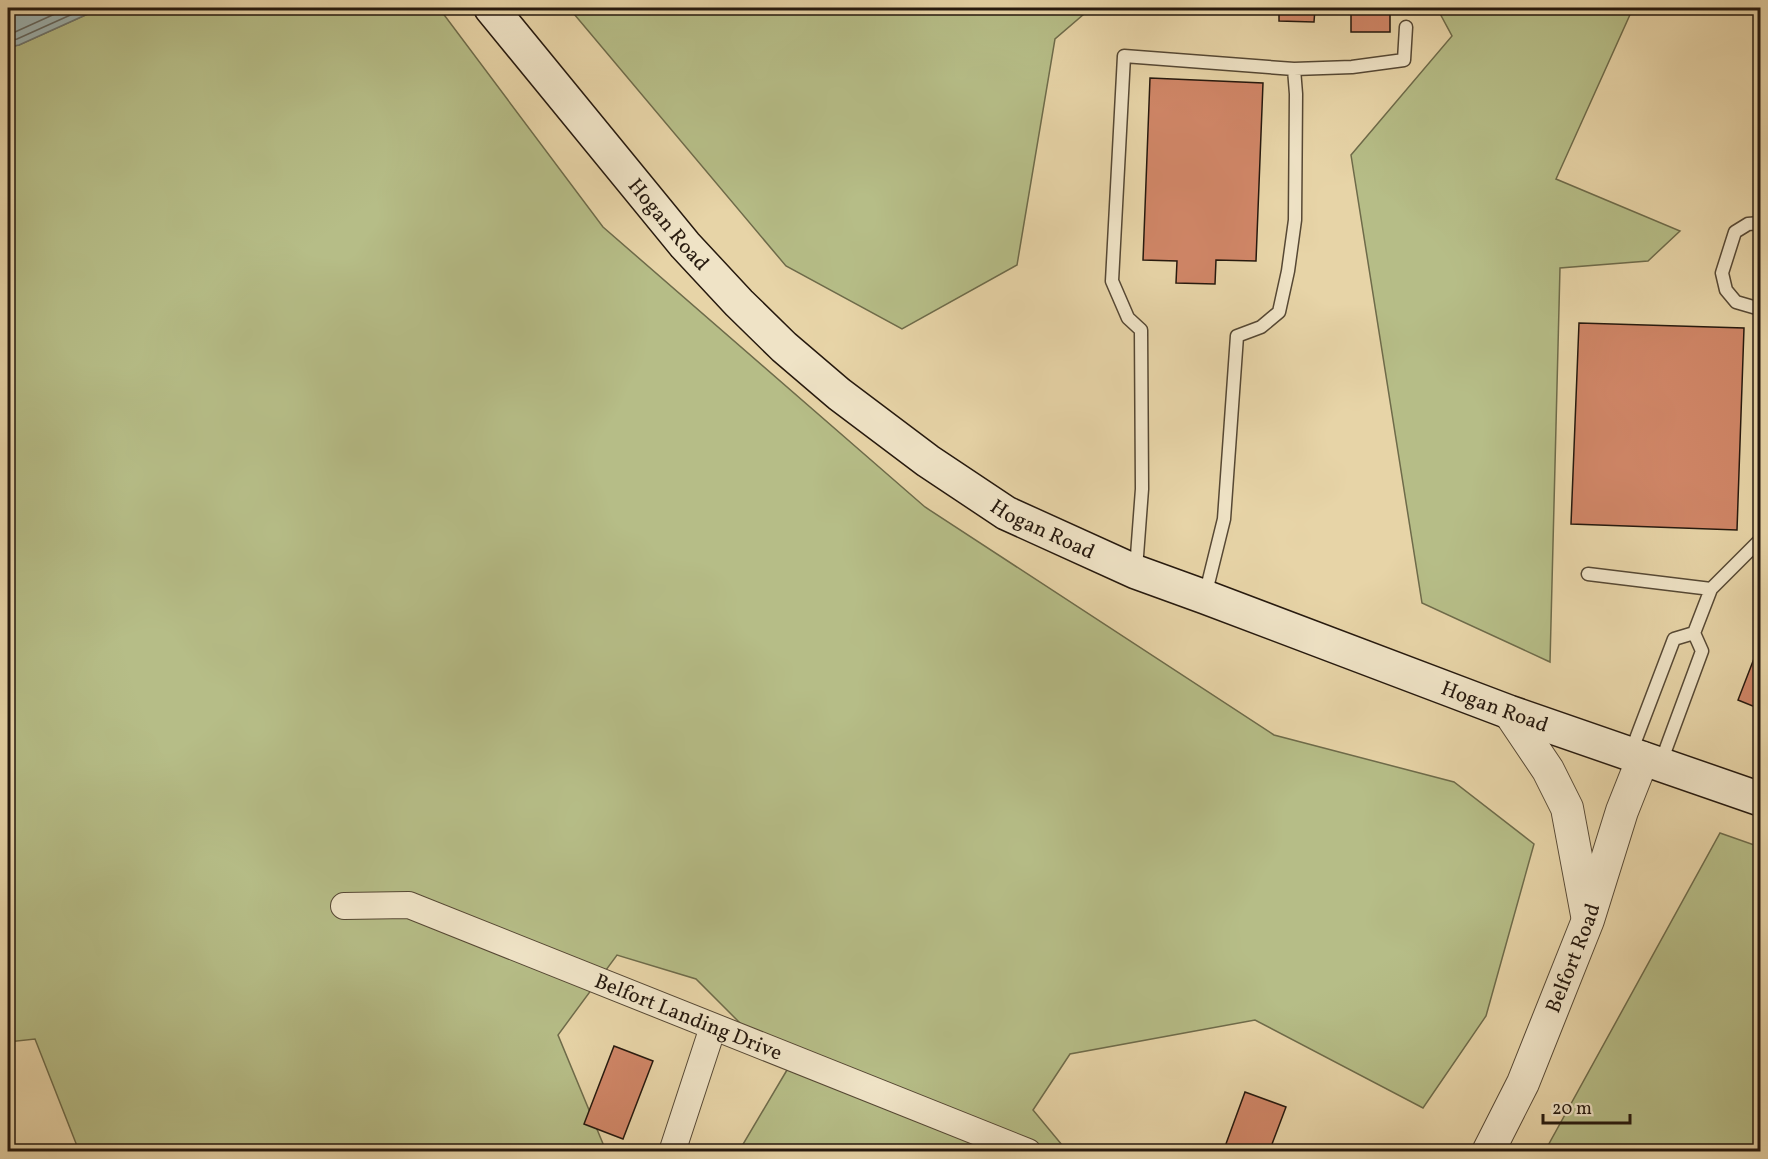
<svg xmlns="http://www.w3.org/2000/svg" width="1768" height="1159" viewBox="0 0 1768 1159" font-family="Vollkorn,serif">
<rect width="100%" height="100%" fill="#e7d4a7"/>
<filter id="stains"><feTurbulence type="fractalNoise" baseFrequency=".00333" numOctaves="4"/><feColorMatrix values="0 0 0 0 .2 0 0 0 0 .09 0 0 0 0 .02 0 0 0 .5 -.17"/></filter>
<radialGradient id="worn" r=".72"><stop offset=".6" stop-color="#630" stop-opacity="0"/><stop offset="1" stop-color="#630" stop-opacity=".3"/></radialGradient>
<path fill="#b6bd87" stroke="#6e6b4a" stroke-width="1.5" d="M101,8H439L603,227L925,507L1274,735L1454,782L1534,844L1486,1016L1423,1108L1255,1020L1070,1054L1033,1110L1067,1151H739L787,1070L696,979L617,955L558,1035L606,1151H79L35,1039L8,1042V47L19,45Z
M569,8H1091L1055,39L1017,265L902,329L786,266Z
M1437,8H1633L1556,179L1680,231L1648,261L1560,268L1550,662L1422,603L1351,155L1452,36Z
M1720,833L1760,847V1151H1545Z"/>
<path fill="#9db5b4" stroke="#6d7772" stroke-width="1.5" d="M8,8H101L19,45L8,47Z"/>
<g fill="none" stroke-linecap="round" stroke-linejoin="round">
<path stroke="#626761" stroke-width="1.5" d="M8,33L15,32L68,8
M8,41L17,39L86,8"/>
</g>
<path fill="#d08667" stroke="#26190e" stroke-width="1.5" d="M1279,8H1315L1314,22L1279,21Z
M1351,8H1390V32H1351Z
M1150,78L1263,83L1256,261L1216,260L1215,284L1176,283L1177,261L1143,260Z
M1579,323L1744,328L1737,530L1571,524Z
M1760,643V709L1738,700Z
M614,1046L653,1061L623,1139L584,1124Z
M1245,1092L1286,1107L1269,1152H1223Z"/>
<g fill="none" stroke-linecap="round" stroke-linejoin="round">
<g stroke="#564834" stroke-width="15">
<path id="service" d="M1294,69L1352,67L1404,60L1406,27
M1760,223L1748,224L1735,232L1722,273L1726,290L1736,302L1760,309
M1136,569L1142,489L1141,330L1128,318L1112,281L1124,56L1294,69L1296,94L1295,220L1288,271L1279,312L1261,327L1237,336L1224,519L1205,596
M1588,574L1711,589L1760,540
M1694,633L1711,589
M1631,752L1674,639L1694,633L1702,651L1661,762"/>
</g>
<g stroke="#564834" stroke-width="28">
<g id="minor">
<path id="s1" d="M344,906L409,905L1028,1152"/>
<path d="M672,1152L713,1027"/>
</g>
</g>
<g stroke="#564834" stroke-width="34">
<g id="tertiary">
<path d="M1509,712L1548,770L1567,808L1587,915"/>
<path id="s2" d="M1488,1152L1523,1083L1588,920L1622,811L1643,758"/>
</g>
</g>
<g stroke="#26190e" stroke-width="36">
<g id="secondary">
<path id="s3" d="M491,8L685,245L739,303L784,347L839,394L928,461L1006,513L1136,572L1205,597L1509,712L1760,799"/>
</g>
</g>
<use href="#service" stroke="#efe3c6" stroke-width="12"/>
<use href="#minor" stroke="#efe3c6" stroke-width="26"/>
<use href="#tertiary" stroke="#efe3c6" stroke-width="32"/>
<use href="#secondary" stroke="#efe3c6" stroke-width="33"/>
</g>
<g text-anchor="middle" stroke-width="5" stroke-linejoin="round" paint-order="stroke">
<g font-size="21" fill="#26190e" stroke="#efe3c6">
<text dy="7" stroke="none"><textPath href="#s3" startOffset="280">Hogan Road</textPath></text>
<text dy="7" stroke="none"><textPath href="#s3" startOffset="766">Hogan Road</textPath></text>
<text dy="7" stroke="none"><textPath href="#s3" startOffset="1252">Hogan Road</textPath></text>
<text dy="7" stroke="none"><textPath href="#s2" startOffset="212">Belfort Road</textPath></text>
<text dy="7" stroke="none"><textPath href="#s1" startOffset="366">Belfort Landing Drive</textPath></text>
</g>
</g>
<rect width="1768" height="1159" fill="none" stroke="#e7d4a7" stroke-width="30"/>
<rect x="9" y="9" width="1750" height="1141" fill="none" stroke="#26190e" stroke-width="3"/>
<rect x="15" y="15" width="1738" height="1129" fill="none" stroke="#26190e" stroke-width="1.5"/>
<path d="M1543 1114v9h87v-9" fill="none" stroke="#26190e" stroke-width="3"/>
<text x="1552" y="1114" font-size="18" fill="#26190e" stroke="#efe3c6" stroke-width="4.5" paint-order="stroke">20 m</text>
<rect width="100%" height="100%" filter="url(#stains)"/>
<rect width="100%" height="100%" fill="url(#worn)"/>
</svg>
